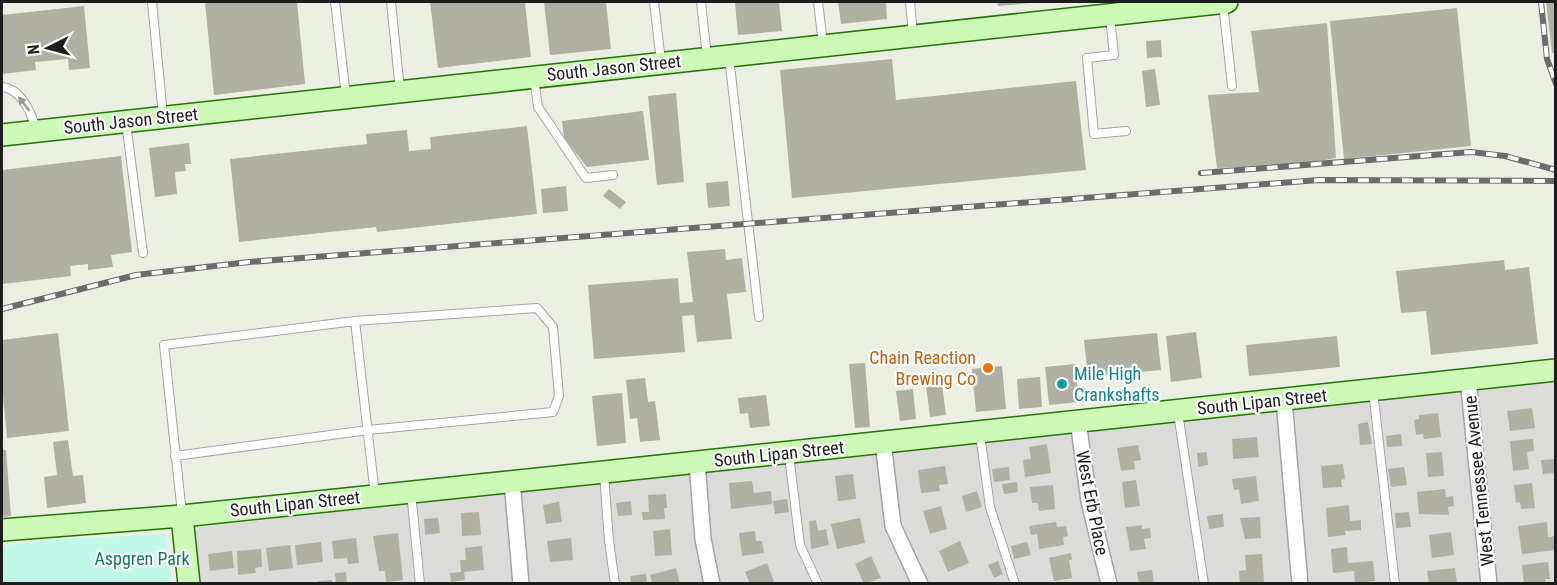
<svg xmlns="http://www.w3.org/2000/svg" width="1557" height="585" viewBox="0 0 1557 585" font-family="'Roboto Condensed',sans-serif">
<rect width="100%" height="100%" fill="#ebeee3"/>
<path fill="#dbdbda" d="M1555,379V583L198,584L193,534L200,527Z"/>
<path fill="#c0f9e7" d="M166,534L171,583H2V546L65,539Z"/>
<path fill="#afb0a2" d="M205,2H297L305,84L214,95Z
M430,2H525L531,57L438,68Z
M544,2H606L611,49L550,55Z
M735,2H779L782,31L738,35Z
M838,2H886L887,19L841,24Z
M997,2H1031V3L998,6Z
M1546,2H1556V52L1552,53Z
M84,6L90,68L69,70L68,59L35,62L36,70L2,74V15Z
M1457,8L1471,146L1344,159L1330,21Z
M1327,23L1336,158L1297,165L1217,168L1208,95L1259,92L1251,31Z
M1161,40L1162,57L1147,58L1146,41Z
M892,59L896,100L1076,81L1086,170L792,198L780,70Z
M1155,69L1160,105L1146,107L1142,71Z
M676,93L684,182L657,185L648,96Z
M643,111L649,160L587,167L564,138L562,121Z
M527,126L537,214L377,232L376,227L239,242L230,159L367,144L366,134L407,130L409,151L431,149L430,137Z
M189,143L191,164H185L186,171L175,172L177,194L155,197L149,148Z
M121,156L132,252L111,255L113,267L88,270V264L70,266L71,276L2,284V170Z
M728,181L730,206L708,208L706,183Z
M566,186L568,211L543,213L541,189Z
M609,189L626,202L620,209L603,196Z
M725,249L726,260L742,258L746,292L727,294L732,339L697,342L694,315L682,316L685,352L594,359L588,285L678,278L680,303L693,302L687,252Z
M1504,260L1505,270L1529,267L1538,344L1431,355L1426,311L1401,313L1396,271Z
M1196,332L1202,378L1171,382L1166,336Z
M58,333L69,431L7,438L2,386V340Z
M1157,333L1161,370L1088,377L1084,340Z
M1337,336L1340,367L1249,376L1246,345Z
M865,363L870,427L855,428L849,364Z
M1075,364L1079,402L1049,405L1045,367Z
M1002,366L1006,409L976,412L972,369Z
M1040,377L1042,407L1019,409L1017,379Z
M645,378L648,402L655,401L660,440L640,442L637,418L630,419L626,380Z
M942,384L946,415L930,417L926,386Z
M913,389L916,419L900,421L896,391Z
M622,393L626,443L597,446L592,396Z
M766,395L770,426L750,428L748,413L740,414L738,398Z
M1532,408L1535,428L1510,431L1507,411Z
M1438,413L1441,437L1424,439L1423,434L1416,435L1414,420L1419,419V415Z
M1368,422L1372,444L1360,445L1358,424Z
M1401,434L1402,446L1387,447L1386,436Z
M1257,437L1259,457L1233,459L1232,439Z
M1533,439L1534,451L1527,452L1529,469L1513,471L1510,441Z
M68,440L73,476L83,475L86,503L47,508L44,477L57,475L53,442Z
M1047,444L1051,473L1025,477L1023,460L1031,459L1029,447Z
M1138,445L1141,460L1134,461L1135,469L1121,471L1117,448Z
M2,450H6L11,516L2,517Z
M1207,452L1208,465L1198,467L1197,453Z
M1442,452L1444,476L1428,477L1426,453Z
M1556,459V473L1543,474L1541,460Z
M1343,464L1345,479L1341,480L1342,487L1323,488L1321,466Z
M945,466L948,484L939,485L940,491L921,493L918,470Z
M1009,467L1010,480L994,482L992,469Z
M1404,467L1407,485L1391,487L1388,469Z
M853,474L856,499L838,501L835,476Z
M1256,476L1259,501L1241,504L1239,489L1234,490L1232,479Z
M1136,480L1140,506L1125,508L1122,482Z
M752,481L754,493L771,491L772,504L731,509L729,483Z
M1017,482L1018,492L1004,494L1002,484Z
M1532,483L1535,508L1521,509L1520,502L1516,503L1514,485Z
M1053,485L1055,509L1039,511L1038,503H1032L1030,487Z
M1445,489L1446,497L1453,496L1454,506L1448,507L1449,515L1419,514L1417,492Z
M977,491L982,507L966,512L962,496Z
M666,494L667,508H664L665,519L643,520L642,512H649L648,495Z
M787,499L789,512L775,514L773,501Z
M631,501L632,515L618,516L616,503Z
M559,502L562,522L546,524L543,505Z
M1349,505L1350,521L1361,520V530L1345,531L1346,535L1328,537L1326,508Z
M941,506L947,529L930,534L923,511Z
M479,512L481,535L462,536L461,513Z
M1409,512L1411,527L1396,528L1395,513Z
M1223,514L1224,527L1209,529L1207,516Z
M1260,517L1261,538L1245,539L1240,518Z
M438,518L440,533L425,535L424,519Z
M860,518L865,543L837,549L831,524Z
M816,520L818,531L826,529L829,545L811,549L809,521Z
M1056,522L1057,527L1066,526L1068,536L1063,537L1064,545L1039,549L1037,534L1031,535L1029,526Z
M1547,522L1548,537L1556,536V550L1522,554L1518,526Z
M1142,525V529L1150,528L1151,538L1144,539L1146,549L1130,551L1126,527Z
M670,529L672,555L655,556L653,531Z
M755,531L756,541H762L764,553L742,556L739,533Z
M1451,532L1454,555L1432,558L1429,535Z
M398,533L403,580L386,582L385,571H379L373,536Z
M356,538L359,563L348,564L347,558L334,559L332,541Z
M571,538L573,560L550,562L547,541Z
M960,541L969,563L948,572L939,551Z
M321,542L323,562L297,565L295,545Z
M1027,542L1031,555L1014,559L1011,546Z
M290,545L293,568L269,571L266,548Z
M482,546L484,570L464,572L465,580L451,582L450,573L461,572L460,560H466L465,548Z
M1347,547L1348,563L1373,561L1375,581L1355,583L1354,571L1333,573L1331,549Z
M261,549L262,567L255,568L256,573L238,575L237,551Z
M232,551L234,568L210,571L208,554Z
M1071,553L1072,560H1069L1072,578L1054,581L1049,558Z
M1262,554L1264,582L1240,583L1239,571L1246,570L1245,555Z
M871,556L881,578L864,584L855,564Z
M998,561L1003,574L994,578L988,565Z
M1548,562L1550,579H1545L1546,584H1524L1522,565Z
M767,563L775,584H750L745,572Z
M676,568L680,584H652L650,575Z
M1455,568L1457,584H1429L1427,571Z
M1152,570L1154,584H1139L1137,572Z
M346,572L347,584H336L335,573Z
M646,574L647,584H631L630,576Z
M332,580V584H319L318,581Z"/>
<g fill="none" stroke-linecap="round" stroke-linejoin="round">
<g stroke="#a4a4a4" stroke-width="10">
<path id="lane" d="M152,2L163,116
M335,2L346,96
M391,2L400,90
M654,2L661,62
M701,2L707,57
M818,2L823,44
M910,2L913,34
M1223,3L1232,86
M1110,16L1114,55L1087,58L1094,134L1126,131
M729,57L759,317
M534,78L538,107L586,178L613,175
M2,87C22,89 31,112 36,129
M126,123L143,253
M1373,391L1395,584
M1178,413L1204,584
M980,434L990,507L1015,584
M789,455L800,545L818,584
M175,456L368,430L553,412L559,396L553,327L537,308L355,321
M604,474L609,541L615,584
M411,492L420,584
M182,514L164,345L355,321L375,495"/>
</g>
<g stroke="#a4a4a4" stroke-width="18">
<path id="street" d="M1468,379L1489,584
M1284,400L1300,584
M1078,421L1089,501L1109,584
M883,442L893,526L920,584
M697,462L703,539L712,584
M512,481L521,584"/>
</g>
<g stroke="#247306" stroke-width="24">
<path id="secondary" d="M2,135L1227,2
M182,516L189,584
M2,530L182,516L604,472L1556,370"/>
</g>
<use href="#lane" stroke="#fff" stroke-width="8"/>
<use href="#street" stroke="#fff" stroke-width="15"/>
<use href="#secondary" stroke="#cdf9b7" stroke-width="21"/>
<g stroke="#6b6b6b" stroke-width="6">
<path id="rail" d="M1541,2L1547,59L1556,84
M1201,173L1471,152L1505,156L1556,170
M2,309L136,275L249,262L1319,180L1556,181"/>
</g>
<use href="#rail" stroke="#fff" stroke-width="4" stroke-dasharray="11" stroke-linecap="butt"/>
</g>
<defs><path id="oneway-solid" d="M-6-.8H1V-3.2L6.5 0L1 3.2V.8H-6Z" transform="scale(1.5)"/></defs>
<use fill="#999" href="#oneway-solid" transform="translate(24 104) rotate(-128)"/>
<circle fill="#e8710a" stroke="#fff" stroke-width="2" cx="988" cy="368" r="6"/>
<circle fill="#0f9aa8" stroke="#fff" stroke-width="2" cx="1062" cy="384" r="6"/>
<g text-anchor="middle" stroke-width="4.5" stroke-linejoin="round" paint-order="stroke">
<g font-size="18" fill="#1d1d1d" stroke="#fff">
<text transform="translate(614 68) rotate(-6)" y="6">South Jason Street</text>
<text transform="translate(131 121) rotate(-6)" y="6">South Jason Street</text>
<text transform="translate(1262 402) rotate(-6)" y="6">South Lipan Street</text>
<text transform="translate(779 454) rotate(-6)" y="6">South Lipan Street</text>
<text transform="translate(1479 481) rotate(-96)" y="6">West Tennessee Avenue</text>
<text transform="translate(1092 503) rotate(79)" y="6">West Erb Place</text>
<text transform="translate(295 504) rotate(-6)" y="6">South Lipan Street</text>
</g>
<g font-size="18" fill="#c56008" stroke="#fff" text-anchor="end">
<text x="976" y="364">Chain Reaction<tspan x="976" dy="21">Brewing Co</tspan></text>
</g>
<g font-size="18" fill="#0d838f" stroke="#fff" text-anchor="start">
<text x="1074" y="380">Mile High<tspan x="1074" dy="21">Crankshafts</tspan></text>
</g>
<g font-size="18" fill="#0c7a59" stroke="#fff">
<text x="142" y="565">Aspgren Park</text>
</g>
</g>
<rect width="1557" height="585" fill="none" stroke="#1d1d1d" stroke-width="6"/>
<g transform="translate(48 48) rotate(264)" stroke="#ffffff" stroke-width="4.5" paint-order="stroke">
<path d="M0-4.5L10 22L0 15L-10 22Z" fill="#1d1d1d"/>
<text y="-9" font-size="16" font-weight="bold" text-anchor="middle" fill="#1d1d1d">N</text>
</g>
</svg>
